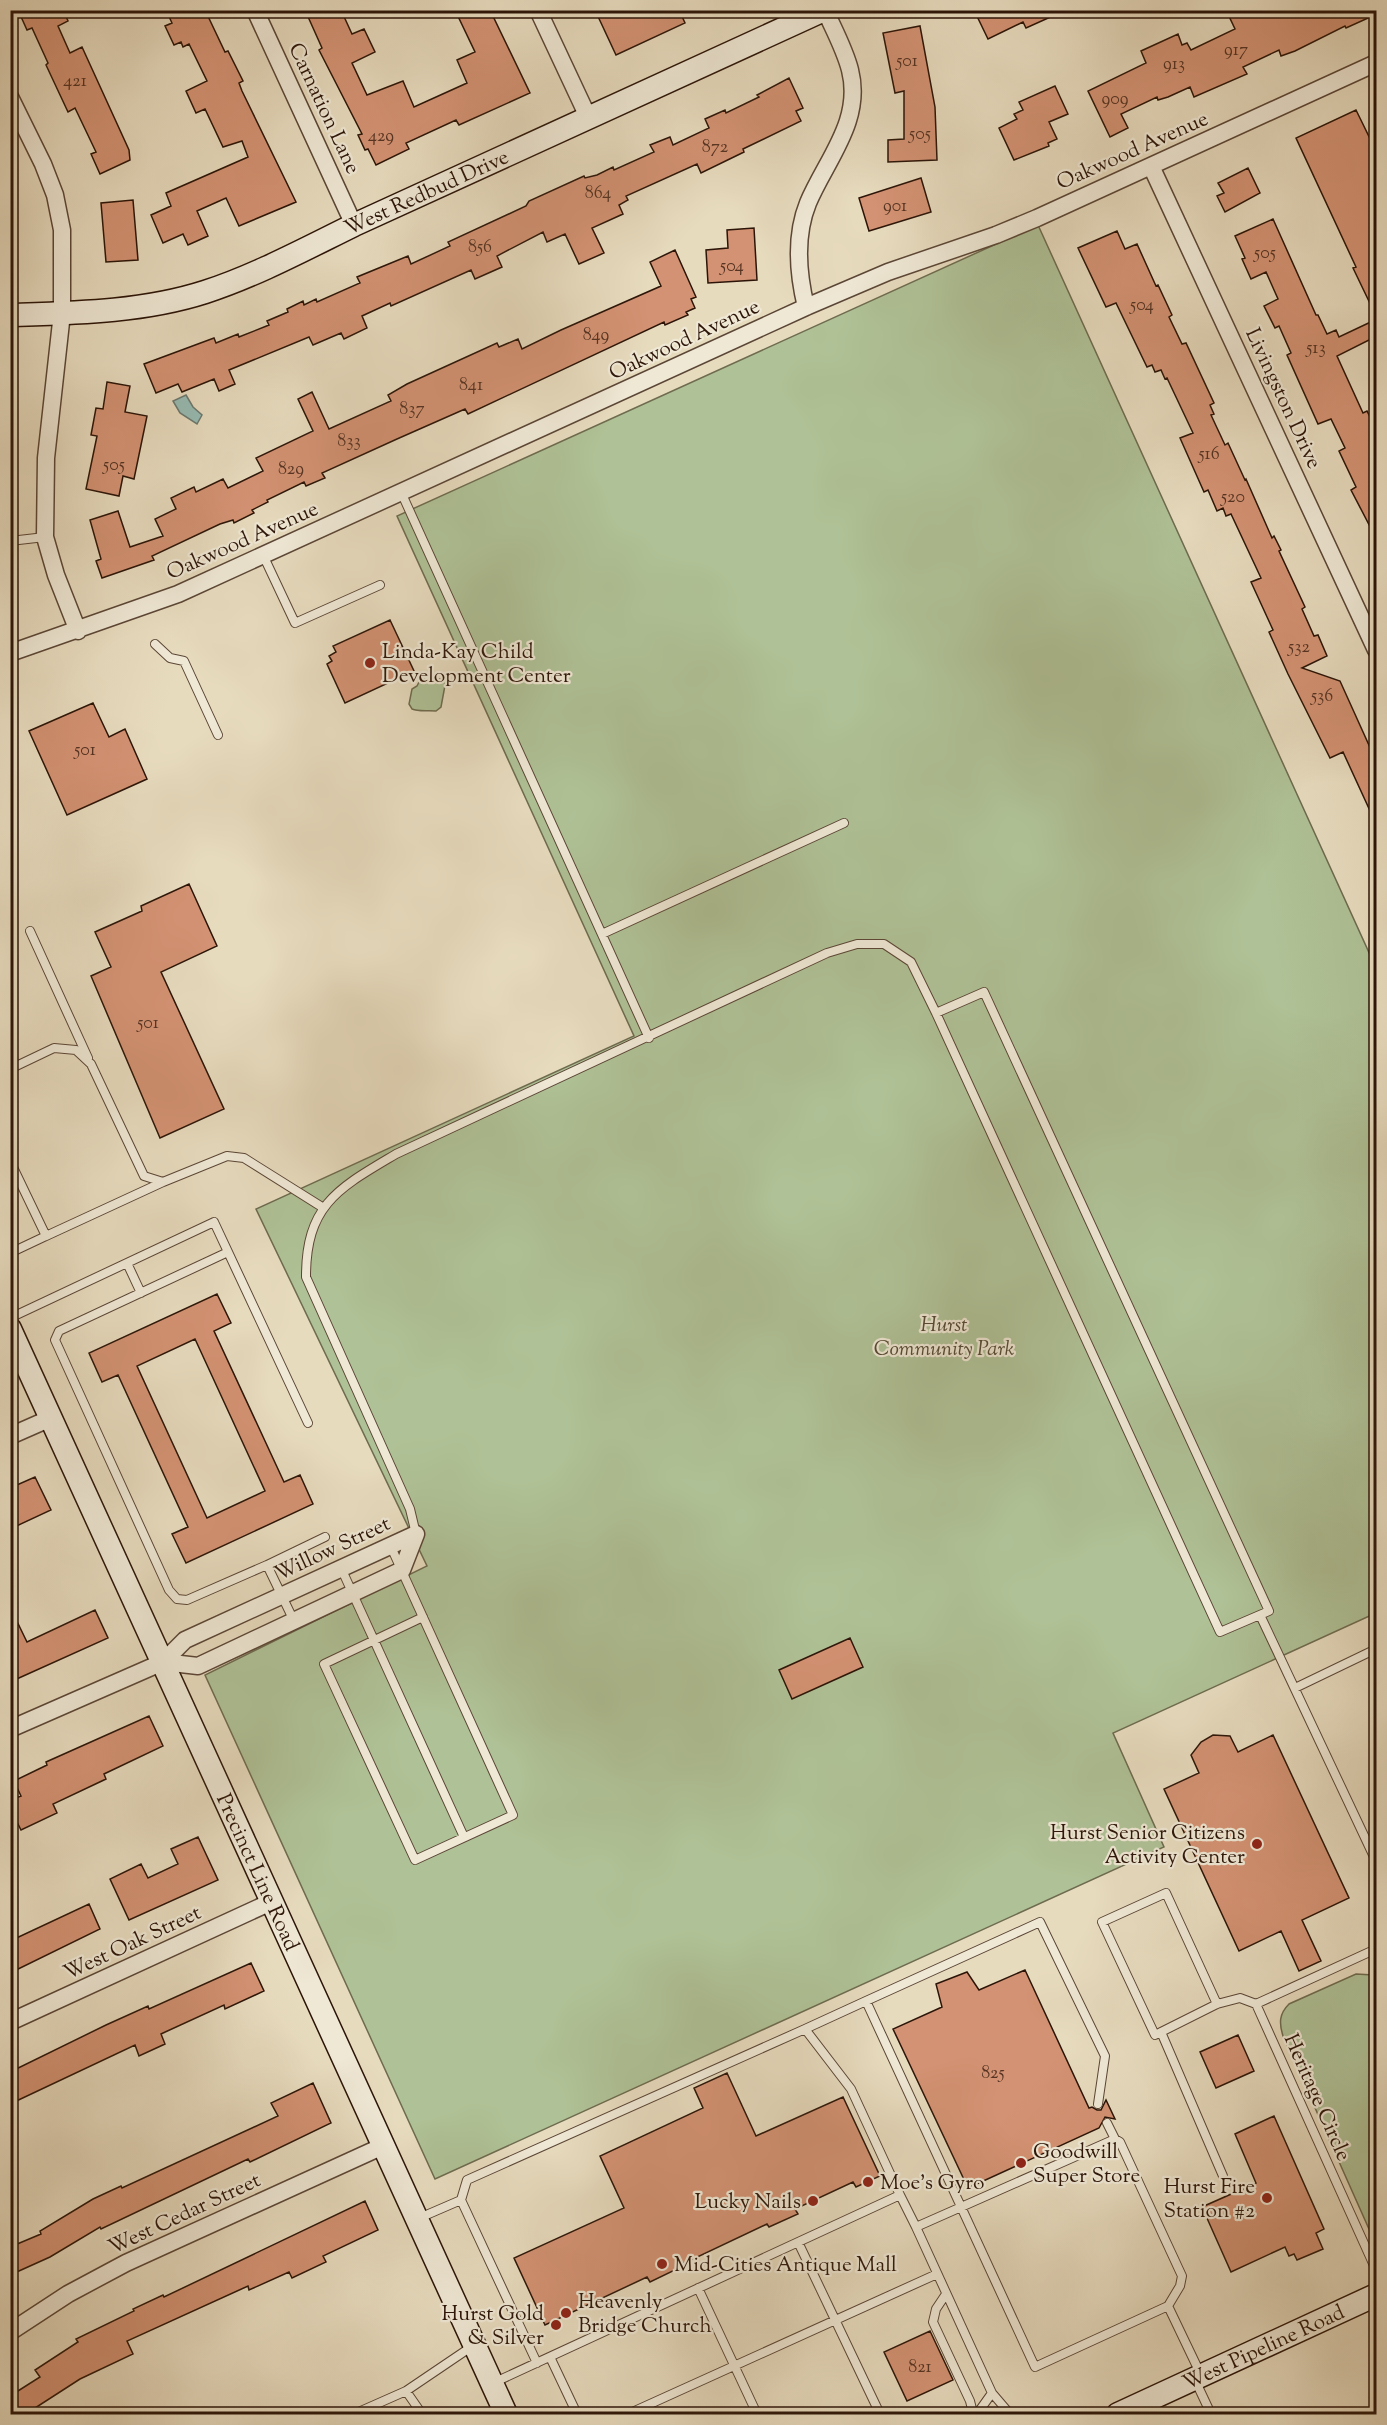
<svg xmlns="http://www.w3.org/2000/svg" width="1387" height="2425" viewBox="0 0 1387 2425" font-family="'Sorts Mill Goudy',serif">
<rect width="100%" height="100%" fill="#e7dbbe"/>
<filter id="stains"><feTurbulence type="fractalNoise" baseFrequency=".00333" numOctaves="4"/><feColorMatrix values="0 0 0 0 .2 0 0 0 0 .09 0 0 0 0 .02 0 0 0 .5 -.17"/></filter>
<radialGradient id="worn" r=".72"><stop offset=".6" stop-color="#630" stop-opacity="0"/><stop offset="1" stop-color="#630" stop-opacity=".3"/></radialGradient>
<path fill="#afc196" stroke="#6e6b4f" stroke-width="1.5" d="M1038,225L1376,968V1613L1113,1733L1164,1847L435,2179L205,1675L427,1566L256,1209L634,1036L397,516Z
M422,676L446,680L441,707L436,711C428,710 419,712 412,709L409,704L412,689L417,686Z
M1356,1974L1373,1975L1376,1978V2240L1373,2238L1283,2036C1279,2023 1279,2014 1289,2004Z"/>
<path fill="#97bbb3" stroke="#6c796f" stroke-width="1.5" d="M186,395L193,407L202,415L197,424L180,413L173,401Z"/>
<path fill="#d39273" stroke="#2c1508" stroke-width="1.5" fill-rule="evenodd" d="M18,10H63L68,21L58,26L70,53L82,47L129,150L130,160L100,174L91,154L96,152L75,108L68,112L46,65L48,63L32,28L27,30Z
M166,10H205L225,52L228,51L243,81L239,83L242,91L296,202L239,226L226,198L197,211L208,236L188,245L183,234L163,243L151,215L171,206L166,193L248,157L242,141L223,147L205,109L196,113L186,91L207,81L189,44L183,47L181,42L174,45L165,26L172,23Z
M305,10H341L352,34L364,29L375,52L352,63L367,95L403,81L414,107L467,83L457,60L475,52L455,10H490L530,93L459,125L456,120L406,143L409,149L376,165L368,149L365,150L358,135L362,134L319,50L322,48Z
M595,10H679L685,23L616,55Z
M974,10H1066L1026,28L1023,22L988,39Z
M1226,10H1377V14L1346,28L1345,26L1295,51L1281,56L1279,50L1243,67L1247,74L1194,97L1190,87L1168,97L1158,100L1157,97L1121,114L1128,128L1110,137L1088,91L1146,63L1141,51L1178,34L1182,45L1187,43L1191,50L1235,29Z
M920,26L935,107L937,160L888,162V140L904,139V91L895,93L883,33Z
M789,78L803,108L796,111L801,121L743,149L744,152L701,173L697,164L626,196L628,200L619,205L623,214L592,228L604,253L579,264L565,234L547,242L543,232L497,256L502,267L475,279L471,270L391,306L390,303L362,316L367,328L344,339L341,333L313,345L309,337L229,370L235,384L219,391L214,379L182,392L178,384L156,393L144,364L214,338L216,343L238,334L239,337L269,325L267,321L288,312L287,309L303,301L304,305L316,299L317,302L360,283L357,277L408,256L411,264L450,246L448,242L526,206L529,201L584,176L585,178L597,175L613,167L614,170L654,152L650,145L670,137L673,145L709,128L705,119L725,110L726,113L759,97L757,95Z
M1055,86L1068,114L1049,122L1057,139L1048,143L1049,146L1014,160L999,128L1017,119L1014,114L1023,110L1019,102Z
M1356,110L1377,153V318L1353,268L1356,267L1296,138Z
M1248,168L1260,193L1225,212L1217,196L1224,193L1218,183Z
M921,178L931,212L869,231L859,198Z
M133,200L138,260L106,262L101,203Z
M1273,219L1316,315H1318L1327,334L1336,330L1339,337L1377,319V336L1337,356L1363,413L1367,411L1377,431V540L1351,490L1356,487L1339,451L1345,448L1331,419L1318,424L1287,355L1291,353L1279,326L1275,328L1264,306L1278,299L1266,272L1251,279L1242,259L1245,258L1235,236Z
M754,228L757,280L708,283L706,250L728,248L727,230Z
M1117,231L1125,249L1137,244L1156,286L1158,285L1172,315L1169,317L1182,344L1186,343L1214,403L1210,405L1214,414L1211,415L1225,445L1228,443L1245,480L1246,479L1272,538L1274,536L1281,550L1279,551L1305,607L1302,609L1314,636L1318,635L1327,656L1302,668L1340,681L1377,763V826L1343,752L1330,758L1288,674L1269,632L1273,630L1251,582L1261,578L1231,514L1226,516L1223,508L1217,511L1208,490L1204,492L1180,438L1193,433L1167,378L1165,379L1161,370L1155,372L1152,365L1147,367L1116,303L1106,307L1078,248Z
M675,250L696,297L691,299L695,308L686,312L688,315L665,325L664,322L468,414L465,409L397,439L322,473L325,478L306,486L304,482L267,500L268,502L252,510L254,513L234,523L233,520L220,524L152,556L154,560L102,578L96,561L101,559L90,520L118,511L130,547L163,536L155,519L176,509L171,498L194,487L196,492L223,479L228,488L263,471L256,458L313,431L298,399L312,392L329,429L391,401L388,395L407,384L497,343L499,347L518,339L522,349L561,330L661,286L650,262Z
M107,382L130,386L125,412L147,416L134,479L123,476L119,496L86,489L97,436L91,435L96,408L103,409Z
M390,620L414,671L345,703L327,664L332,661L329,656L336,652L333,646Z
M93,703L109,737L125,729L147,779L67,815L29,731Z
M189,884L217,946L161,972L224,1109L160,1138L91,976L111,967L95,932L142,911L141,906Z
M217,1294L231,1323L214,1331L284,1482L300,1475L313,1504L186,1563L172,1534L188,1527L118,1375L102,1382L89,1353ZM195,1339L265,1491L207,1518L137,1366Z
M35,1477L51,1510L10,1529V1488Z
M10,1607L27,1642L95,1610L108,1638L10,1682Z
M850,1638L863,1667L792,1699L779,1670Z
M149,1716L163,1746L104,1774L106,1779L53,1804L57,1813L21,1830L10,1808V1800L21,1796L14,1781L47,1765L46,1762Z
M1213,1735L1230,1736L1238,1752L1273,1735L1349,1898L1302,1920L1321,1961L1299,1971L1281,1931L1239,1951L1164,1789L1199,1773L1191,1755L1201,1742Z
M198,1837L218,1880L129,1920L110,1879L141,1864L148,1878L178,1864L171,1849Z
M89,1904L100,1929L10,1973V1941Z
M251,1963L264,1991L225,2009L224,2005L161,2034L165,2044L139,2056L135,2045L10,2104V2072L106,2025L148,2006L149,2009Z
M1025,1970L1089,2108L1092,2107L1097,2110H1101L1106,2100L1115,2119L1105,2117L1099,2128L968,2188L893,2029L942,2007L936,1984L967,1972L979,1990Z
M1238,2035L1254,2071L1216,2088L1200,2052Z
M727,2073L756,2136L843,2097L880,2176L856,2187L853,2182L795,2209L798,2214L769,2227L767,2224L676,2267L677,2269L650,2282L647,2277L545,2325L514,2258L624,2208L600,2156L703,2108L694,2088Z
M313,2083L331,2123L250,2162L248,2159L101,2229L100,2227L50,2257L10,2275V2247L41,2234L40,2231L93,2199L121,2186L122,2188L278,2116L271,2103Z
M1274,2116L1324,2229L1316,2233L1323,2249L1297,2260L1294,2254L1289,2256L1285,2247L1231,2272L1202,2207L1256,2183L1235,2134Z
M365,2201L378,2230L323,2256L326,2262L292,2278L289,2272L249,2290L248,2286L127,2341L133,2354L80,2379L35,2408L40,2415H10V2396L40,2377L35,2370L78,2342L76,2339L134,2311L133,2309L163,2295L164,2297Z
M930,2331L953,2380L907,2401L884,2352Z"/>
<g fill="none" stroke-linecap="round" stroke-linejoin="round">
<g stroke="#5b4636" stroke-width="10">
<path id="lane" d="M401,492L649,1038
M10,541L45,537
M263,555L295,623L380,585
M155,644L170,658L184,661L218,735
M30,931L88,1058
M602,934L844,823
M10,1069L54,1048L76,1050L91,1064L144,1176L163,1182L227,1156L244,1158L322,1207
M10,1161L46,1236L163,1182
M228,1252L59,1331L55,1340L169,1590L177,1599L187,1600L267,1565
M10,1253L46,1236
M127,1263L141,1293
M10,1318L214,1222L308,1423
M416,1534L410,1509L306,1277C306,1204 339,1188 396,1154L827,953L857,944H884L911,962L936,1013L1220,1632L1269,1611L984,992L936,1013
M391,1547L513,1815L415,1860L324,1664L423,1617
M341,1568L464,1837
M1260,1615L1376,1861
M294,1621L267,1565L325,1537
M1295,1688L1376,1649
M866,2001L1040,1922L1105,2056L1098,2104
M1217,2004L1166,1893L1102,1922L1155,2035L1217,2004L1240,1998L1256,2004L1376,2270
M1256,2004L1376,1949
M805,2029L866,2001L1035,2367L1168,2306
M1161,2032L1223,2176
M1107,2123L1115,2139
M461,2200L467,2180L805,2029L851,2089L900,2195
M417,2219L461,2200L537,2363
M798,2242L880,2414
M698,2288L757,2414
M946,2294L936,2309L933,2322L970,2401L972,2409L968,2414
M550,2357L577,2414
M1195,2380L1211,2414
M493,2383L900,2195L916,2227
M406,2391L422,2414
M354,2414L406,2391L474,2345
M628,2414L937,2274
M977,2414L992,2393
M1010,2414L992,2393L916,2227L1115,2139L1120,2142L1182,2276L1180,2286L1168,2306L1201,2375"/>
</g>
<g stroke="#5b4636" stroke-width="19">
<path id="street" d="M255,10L354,225
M538,10L589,119
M10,97L43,164L55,195L62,230V313L46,458L45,537L56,575L78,631
M1151,166L1376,650
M806,307C798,274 795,235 808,203C826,160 863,121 850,70C845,50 834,30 825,10
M10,653L178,594L806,307L888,272L996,235L1037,218L1376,63
M10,1436L51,1418
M163,1662L198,1666L402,1570L416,1534
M10,1729L163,1662L185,1640L416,1534
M10,2022L271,1902
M10,2332L68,2294L126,2263L383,2146"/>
</g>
<g stroke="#2c1508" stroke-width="25">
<g id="secondary">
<path id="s1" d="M10,315C75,313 143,312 205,292C255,276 307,248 354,225L824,10"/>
<path id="s2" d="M10,1329L506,2414"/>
<path id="s3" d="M1118,2414L1376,2295"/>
</g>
</g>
<use href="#lane" stroke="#efe8d5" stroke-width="8"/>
<use href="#street" stroke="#efe8d5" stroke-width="16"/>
<use href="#secondary" stroke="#efe8d5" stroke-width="22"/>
</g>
<g fill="#8f2418" stroke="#efe8d5" stroke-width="2">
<circle cx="370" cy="663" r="6"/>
<circle cx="1257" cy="1844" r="6"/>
<circle cx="1021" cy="2163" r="6"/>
<circle cx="868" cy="2182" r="6"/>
<circle cx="1267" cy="2198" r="6"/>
<circle cx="813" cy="2201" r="6"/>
<circle cx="662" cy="2264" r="6"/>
<circle cx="566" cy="2313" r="6"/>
<circle cx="556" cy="2325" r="6"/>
</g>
<g text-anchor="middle" stroke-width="4.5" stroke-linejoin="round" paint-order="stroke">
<g font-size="18" fill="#563423">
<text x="1236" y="55">917</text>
<text x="907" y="66">501</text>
<text x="1174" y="69">913</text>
<text x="75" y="86">421</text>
<text x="1115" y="104">909</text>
<text x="920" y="139">505</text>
<text x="381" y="141">429</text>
<text x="715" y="152">872</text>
<text x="598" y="198">864</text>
<text x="895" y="211">901</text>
<text x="480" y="252">856</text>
<text x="1265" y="258">505</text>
<text x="732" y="271">504</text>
<text x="1142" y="310">504</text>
<text x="596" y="340">849</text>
<text x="1316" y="353">513</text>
<text x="471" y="390">841</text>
<text x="412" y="414">837</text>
<text x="349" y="446">833</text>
<text x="1209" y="459">516</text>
<text x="114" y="470">505</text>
<text x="291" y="474">829</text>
<text x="1233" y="502">520</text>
<text x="1299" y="652">532</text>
<text x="1322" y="701">536</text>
<text x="85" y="755">501</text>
<text x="148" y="1028">501</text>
<text x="993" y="2078">825</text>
<text x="920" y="2372">821</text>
</g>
<g font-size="21" fill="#2c1508" stroke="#efe8d5">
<text transform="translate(325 108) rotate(65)" y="7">Carnation Lane</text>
<text transform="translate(1132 150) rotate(-24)" y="7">Oakwood Avenue</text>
<text dy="7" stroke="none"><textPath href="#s1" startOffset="440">West Redbud Drive</textPath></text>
<text transform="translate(684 339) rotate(-25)" y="7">Oakwood Avenue</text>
<text transform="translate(1284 398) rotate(65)" y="7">Livingston Drive</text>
<text transform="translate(242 540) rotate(-24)" y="7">Oakwood Avenue</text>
<text transform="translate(332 1548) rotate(-25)" y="7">Willow Street</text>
<text dy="7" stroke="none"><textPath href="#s2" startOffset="597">Precinct Line Road</textPath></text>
<text transform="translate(132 1942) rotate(-25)" y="7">West Oak Street</text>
<text transform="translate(1318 2097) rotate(66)" y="7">Heritage Circle</text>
<text transform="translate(184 2213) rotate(-25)" y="7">West Cedar Street</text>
<text dy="7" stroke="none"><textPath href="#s3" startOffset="160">West Pipeline Road</textPath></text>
</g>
<g font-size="21" fill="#2c1508" stroke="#efe8d5" text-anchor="start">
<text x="382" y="658">Linda-Kay Child<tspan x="382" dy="24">Development Center</tspan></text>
<text x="1245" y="1839" text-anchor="end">Hurst Senior Citizens<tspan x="1245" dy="24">Activity Center</tspan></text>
<text x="1033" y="2158">Goodwill<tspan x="1033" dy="24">Super Store</tspan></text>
<text x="880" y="2189">Moe's Gyro</text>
<text x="1255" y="2193" text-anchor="end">Hurst Fire<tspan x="1255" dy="24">Station #2</tspan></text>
<text x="801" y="2208" text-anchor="end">Lucky Nails</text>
<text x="674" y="2271">Mid-Cities Antique Mall</text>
<text x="578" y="2308">Heavenly<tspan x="578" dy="24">Bridge Church</tspan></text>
<text x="544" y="2320" text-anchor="end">Hurst Gold<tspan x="544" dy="24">&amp; Silver</tspan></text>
</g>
<g font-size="21" font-style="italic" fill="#534933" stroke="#efe8d5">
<text x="944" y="1331">Hurst<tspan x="944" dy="24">Community Park</tspan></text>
</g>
</g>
<rect width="1387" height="2425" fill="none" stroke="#e7dbbe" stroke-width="36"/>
<rect x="12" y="12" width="1363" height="2401" fill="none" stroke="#2c1508" stroke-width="3"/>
<rect x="18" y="18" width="1351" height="2389" fill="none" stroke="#2c1508" stroke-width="1.5"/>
<rect width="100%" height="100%" filter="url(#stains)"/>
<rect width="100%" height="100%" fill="url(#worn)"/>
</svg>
